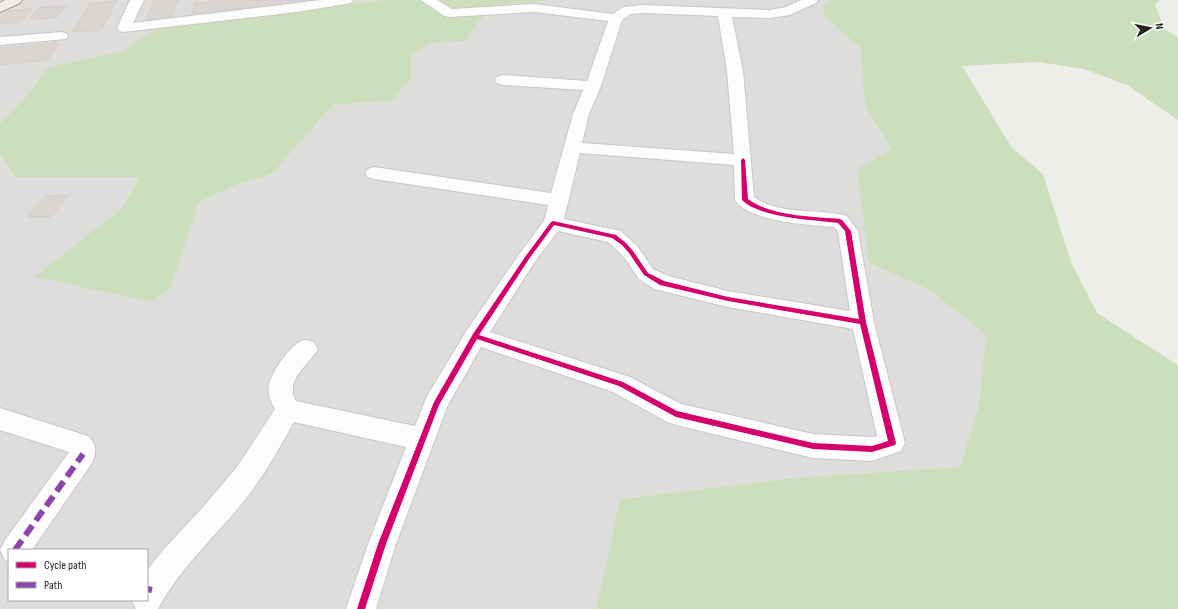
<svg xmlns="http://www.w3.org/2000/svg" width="1178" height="609" viewBox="0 0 1178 609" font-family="'Sofia Sans Condensed',sans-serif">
<rect width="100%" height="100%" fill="#efedea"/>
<path fill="#dedddb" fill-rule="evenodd" d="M0,0H383L287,11L153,30L123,51L48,67L24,99L0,123Z
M550,0H830L823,5L824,16L860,48L865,106L891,149L869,263L931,291L986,335L979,404L960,467L802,477L620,499L596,609H0V154L15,177L139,176L122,208L35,277L152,302L170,289L199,202L234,186L272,174L333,105L392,101L411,79V54L433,43L466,41L489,5L549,1ZM9,550H147V600H9Z"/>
<path fill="#ccdfbd" d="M383,0H546L549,1L490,5L466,41L433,43L411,54V79L392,101L333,105L272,174L234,186L199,202L170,289L152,302L34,277L122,208L139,177H15L0,154V123L24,99L48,67L123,51L153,30L287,11Z
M830,0H1161L1155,4L1164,29L1178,37V120L1127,85L1084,69L1038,62L962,66L1012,148L1043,174L1071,262L1097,313L1178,365V609H596L620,499L802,477L960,467L979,404L986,335L931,291L869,263L857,169L891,149L865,106L860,48L824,16L823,5Z"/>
<path fill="#d8d5d2" stroke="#d3cecb" d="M154,0H178L171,19L145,22Z
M228,0H310V2L192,14L195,3Z
M117,1L101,30L72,32L90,3Z
M66,6L56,18L30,19L40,7Z
M31,9L20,22L0,24V19L7,11Z
M58,43L47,60L0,65V48Z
M68,195L51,217H27L45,196Z"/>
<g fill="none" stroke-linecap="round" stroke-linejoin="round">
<g stroke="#c8c7c6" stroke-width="2">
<path id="minor" d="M130,0H144L133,23L321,0H353L351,3L346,4L297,12L124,32L119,31L117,28Z
M421,0H437L452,9L534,4L613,14L623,7L643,5L770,10L786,7L801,0H818L816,3L790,15L770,18L732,17L743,71L754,197C780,216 818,208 847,216L858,231L874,322L905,443L901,451L872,461L813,458L676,425L667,422L613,392L481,347L447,407L396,544L376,609H346L368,544L406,447L294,422C282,443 270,465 256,485C226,528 183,562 158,609H136L132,600H147V570L163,550L202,508L237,467L275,409C271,402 267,394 269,385C271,373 292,341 305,340C308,340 312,341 314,342L318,349C309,365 284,380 296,401L415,426L427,396L467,330L520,253L544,221L548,205L374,179L368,177L365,173L368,169L374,167L551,193L573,114L583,90L503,85L497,83L495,80L497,77L503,75L587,81L608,21L534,12L449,17L444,16ZM643,13L718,16L727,71L734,154L582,143L589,114L601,86L622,20L631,14ZM580,153L734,165L735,200C749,222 810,225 834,227L838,232L850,311L728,291L668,276L653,269L638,247L621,231L564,219ZM558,231L608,242L624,257L639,279L654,289L728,307L853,329L877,436L872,437L813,434L681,404L630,377L490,332L534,263Z
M61,32L66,33L68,36L66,39L0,45V37Z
M0,408L88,436C97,444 97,452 92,463L32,550H9V562L5,560L0,550L5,540L69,452L0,430Z"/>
</g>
<g stroke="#a69985" stroke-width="2">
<path id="major" d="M5,0H22L20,3L0,12V3Z"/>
</g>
<use href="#minor" fill="#fdfcfc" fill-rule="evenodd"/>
<use href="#major" fill="#f2ece6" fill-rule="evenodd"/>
<path stroke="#8e44ad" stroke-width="6" stroke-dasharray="12 6" stroke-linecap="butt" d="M15,550L83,454
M147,589L152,590"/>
<g stroke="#fff" stroke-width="2">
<path id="cycleway" d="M743,158L745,160L748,199C770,216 813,217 840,219L842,220L851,231L866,322L896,443L895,445L872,452L813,449L676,417L619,386L477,339L439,405L386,544L365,609H357L378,544L434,402L473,334L525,257L551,222L553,221L616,235L626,243L633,251L648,273L664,281L728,297L859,319L845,231L838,223C814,220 760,218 742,200L741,160ZM554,225L612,238L622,245L629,253L644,275L660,285L728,301L860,324L888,441L872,446L813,443L677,411L623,382L479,335L529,259Z"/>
</g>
<use href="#cycleway" fill="#d6006c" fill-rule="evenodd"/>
</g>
<rect x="8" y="549" width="140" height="52" fill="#ffffff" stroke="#a6a6a6"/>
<rect x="16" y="562" width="20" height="6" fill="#d6006c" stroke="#a6a6a6"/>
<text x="44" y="569" font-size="12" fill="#212121">Cycle path</text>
<rect x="16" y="582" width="20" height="6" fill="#8e44ad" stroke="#a6a6a6"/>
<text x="44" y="589" font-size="12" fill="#212121">Path</text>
<g transform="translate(1150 28) rotate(80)" stroke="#ffffff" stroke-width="3" paint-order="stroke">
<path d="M0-3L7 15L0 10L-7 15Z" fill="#212121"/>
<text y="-6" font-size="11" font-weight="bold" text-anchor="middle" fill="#212121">N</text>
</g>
</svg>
